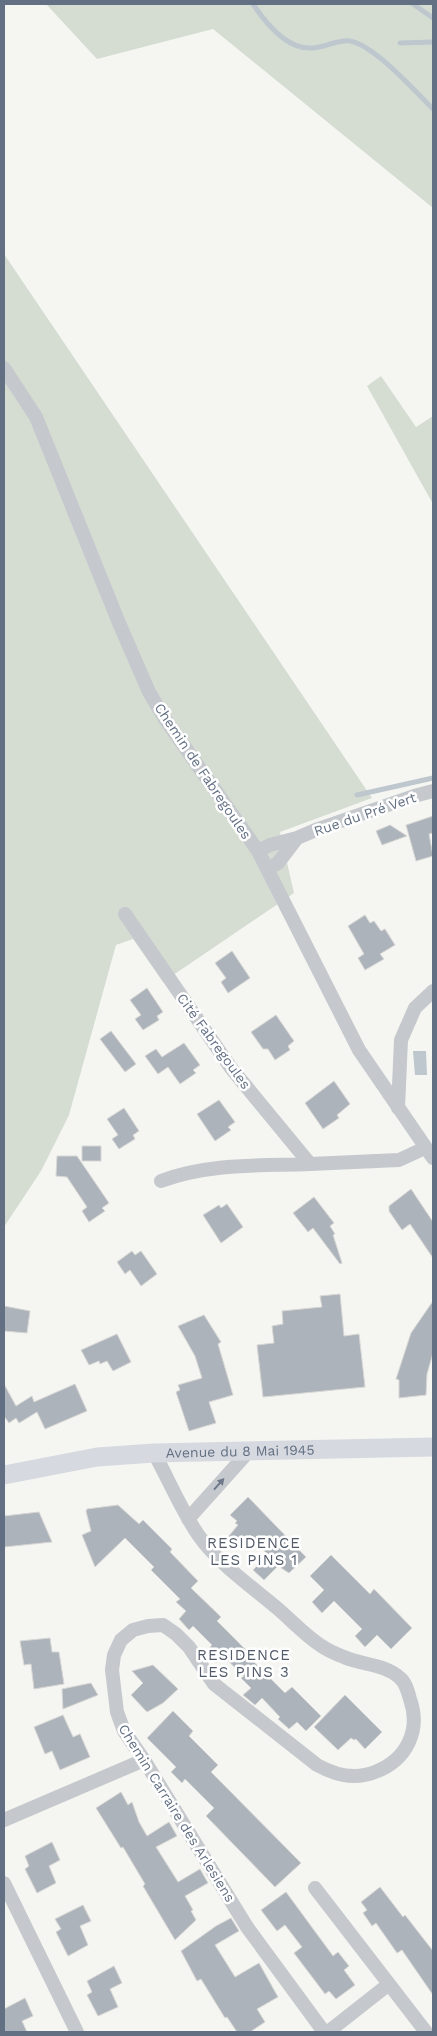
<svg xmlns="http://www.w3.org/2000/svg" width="437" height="2036" viewBox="0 0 437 2036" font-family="'Work Sans',sans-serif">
<rect width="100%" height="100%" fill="#f5f6f2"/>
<path fill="#d5ddd3" d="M46,4H433V208L213,29L97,59Z
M4,254L372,798L280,832L294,893L163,982L133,939L116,945L69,1115L41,1171L4,1227Z
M381,376L416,427L433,416V504L367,386Z"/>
<path fill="#bec7ce" d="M413,1051H426L427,1075H415Z"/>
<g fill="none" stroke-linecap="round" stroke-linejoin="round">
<path stroke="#bec7ce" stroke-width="5" d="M253,4C265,22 287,50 312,48C324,48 338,39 350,41C374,45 415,91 433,109
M413,4L433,18
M400,43L433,42
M357,795L433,778"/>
</g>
<path fill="#adb3ba" stroke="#d7d7d5" d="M433,816V833L429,834L433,856L416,861L406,825Z
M390,825L407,836L382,845L376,831Z
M365,915L370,923L374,921L381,931L385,929L395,945L380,954L384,959L365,970L358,958L364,954L348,926Z
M232,951L250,978L228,993L221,982L226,978L215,963Z
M147,988L163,1012L157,1016L159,1020L143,1030L135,1019L141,1015L130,1000Z
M276,1015L294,1041L288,1046L290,1050L275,1060L268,1049H263L251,1032Z
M111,1031L136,1064L125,1072L100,1039Z
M184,1043L200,1065L193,1070L196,1073L180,1084L168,1067L158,1074L145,1056L156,1049L162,1057Z
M334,1081L350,1104L337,1115L339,1118L323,1129L305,1103Z
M219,1100L235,1122L228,1127L231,1130L215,1141L197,1114Z
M124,1108L139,1131L133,1135L135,1139L119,1149L112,1139L118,1135L107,1119Z
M82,1146H101V1161H82Z
M57,1156H77L109,1203L102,1208L105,1211L89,1222L82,1211L87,1207L67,1177L56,1176Z
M411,1189L433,1222V1258L410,1224L402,1230L389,1211V1206Z
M314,1197L334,1223L330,1226L335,1234L333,1235L342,1263L340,1264L313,1228L308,1232L293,1213Z
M227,1204L243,1227L221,1243L203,1215L219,1205L221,1208Z
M132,1251L135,1255L141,1251L157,1274L141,1286L130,1270L125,1274L117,1262Z
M340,1294L344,1336L359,1334L365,1387L263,1397L257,1345L274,1343L272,1326L283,1324L282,1311L322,1307L320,1296Z
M433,1301V1353L427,1374L426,1395L399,1398V1380L396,1379L411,1333Z
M4,1306L30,1311L27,1333L4,1331Z
M204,1315L221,1342L218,1344L233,1395L209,1402L216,1423L189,1431L176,1392L180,1390L178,1385L202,1378L195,1356L178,1326Z
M117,1334L131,1362L113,1371L107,1361L100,1364L99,1361L89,1365L81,1350Z
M4,1384L16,1406L32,1396L34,1402L75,1384L87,1411L45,1429L37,1412L19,1423L16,1418L9,1423L4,1416Z
M248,1497L306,1557L289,1573L278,1566L264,1580L253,1570L268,1555L250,1535L238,1548L228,1537L238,1525L235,1523L237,1521L230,1515Z
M118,1505L139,1524L143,1520L172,1549L170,1552L198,1581L191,1588L221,1617L217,1621L247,1651L245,1653L285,1693L292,1687L321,1716L306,1731L297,1722L289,1729L278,1719L280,1717L262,1698L255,1705L243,1695L251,1688L241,1678L244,1676L223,1656L216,1663L205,1653L212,1645L193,1626L189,1630L179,1619L186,1611L176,1602L180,1599L151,1570L154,1567L125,1538L95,1567L82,1535L91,1531L86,1511L87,1509Z
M39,1512L52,1542L4,1547V1516Z
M331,1555L370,1594L374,1589L412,1628L391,1649L377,1635L365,1647L355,1636L362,1629L334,1601L322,1613L312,1602L324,1590L310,1576Z
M50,1638L52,1652H59L64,1684L34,1689L31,1664L24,1665L20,1641Z
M153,1665L178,1689L163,1703L147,1712L131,1695L143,1683L132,1671Z
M91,1683L98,1695L63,1709L62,1689Z
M345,1695L382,1732L365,1749L356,1739L354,1740L351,1738L338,1750L314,1727Z
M173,1711L193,1731L189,1736L218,1765L211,1772L301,1863L275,1887L206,1816L214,1808L185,1779L182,1783L171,1772L176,1767L147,1738Z
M63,1715L73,1737L80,1734L90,1757L60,1770L52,1751L45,1754L34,1727Z
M121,1792L128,1805L132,1802L139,1822L147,1836L169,1822L177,1836L156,1847L178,1882L200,1869L208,1883L185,1896L193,1910L191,1911L196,1920L175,1940L143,1886L145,1884L123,1847L121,1848L96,1808Z
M52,1842L60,1860L49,1866L56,1883L37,1893L25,1869L29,1866L25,1856Z
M380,1887L403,1917L405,1915L433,1951V1995L402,1950L397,1953L376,1923L372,1926L363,1913L367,1910L361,1902Z
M286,1892L333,1956L338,1952L349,1966L344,1970L355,1985L336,1999L329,1991L325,1994L294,1953L302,1947L285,1925L277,1931L261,1910Z
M83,1905L91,1921L80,1926L88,1945L68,1956L56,1932L61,1929L55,1919Z
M231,1918L239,1931L215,1945L235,1977L259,1963L278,1997L257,2009L265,2022L250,2032H237L227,2017L225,2018L201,1979L197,1981L181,1951L216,1926Z
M114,1966L122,1983L110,1989L118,2007L98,2016L87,1995L92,1992L87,1981Z
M25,1998L33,2016L22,2021L27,2032H4V2009Z"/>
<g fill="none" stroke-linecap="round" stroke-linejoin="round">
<path stroke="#c5c8cc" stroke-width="14" d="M4,368L36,417L119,623L149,692L165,719L258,851L359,1050L433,1158
M258,851L270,845L297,838L318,829L414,796L433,791
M267,869L278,863L297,838
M125,914L231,1068L310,1164L399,1160L425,1148
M398,1108L401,1040L415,1008L433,991
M161,1181C209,1163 260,1166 310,1164
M154,1453C169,1480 181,1510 199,1536C219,1564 251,1586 277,1608C291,1620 305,1635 320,1645C327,1650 336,1654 344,1657C362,1665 385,1664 400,1678C406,1683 408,1692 410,1699C421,1730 407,1760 375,1772C355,1780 335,1775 317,1765L214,1684L189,1647L176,1634L163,1625L148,1626L133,1630L121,1640L114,1655L112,1670L117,1712L124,1731L144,1760L247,1927L324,2032
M188,1519L249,1451
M4,1820L144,1760
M4,1883L77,2032
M315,1888L426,2032
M328,2032L389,1984"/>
<path stroke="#d6d9df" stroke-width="19" id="s1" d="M4,1475L97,1457L154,1453L433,1447"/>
</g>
<defs><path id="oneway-solid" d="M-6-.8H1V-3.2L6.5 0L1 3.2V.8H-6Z" transform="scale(1.25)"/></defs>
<use fill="#6d798b" href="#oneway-solid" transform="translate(219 1484) rotate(-48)"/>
<g text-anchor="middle" stroke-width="5" stroke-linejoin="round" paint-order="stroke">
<g font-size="14" fill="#637084" stroke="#fff">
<text transform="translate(203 771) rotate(56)" y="5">Chemin de Fabregoules</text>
<text transform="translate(365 814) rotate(-19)" y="5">Rue du Pré Vert</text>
<text transform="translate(214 1041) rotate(54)" y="5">Cité Fabregoules</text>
<text dy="5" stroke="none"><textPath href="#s1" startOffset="238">Avenue du 8 Mai 1945</textPath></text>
<text transform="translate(177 1813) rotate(58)" y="5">Chemin Carraire des Arlesiens</text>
</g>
<g font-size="15" letter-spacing="1" fill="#525b69" stroke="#fff">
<text x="254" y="1548">RESIDENCE<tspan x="254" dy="17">LES PINS 1</tspan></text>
<text x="244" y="1660">RESIDENCE<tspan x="244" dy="17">LES PINS 3</tspan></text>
</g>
</g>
<rect width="437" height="2036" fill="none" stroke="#637084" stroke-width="10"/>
</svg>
